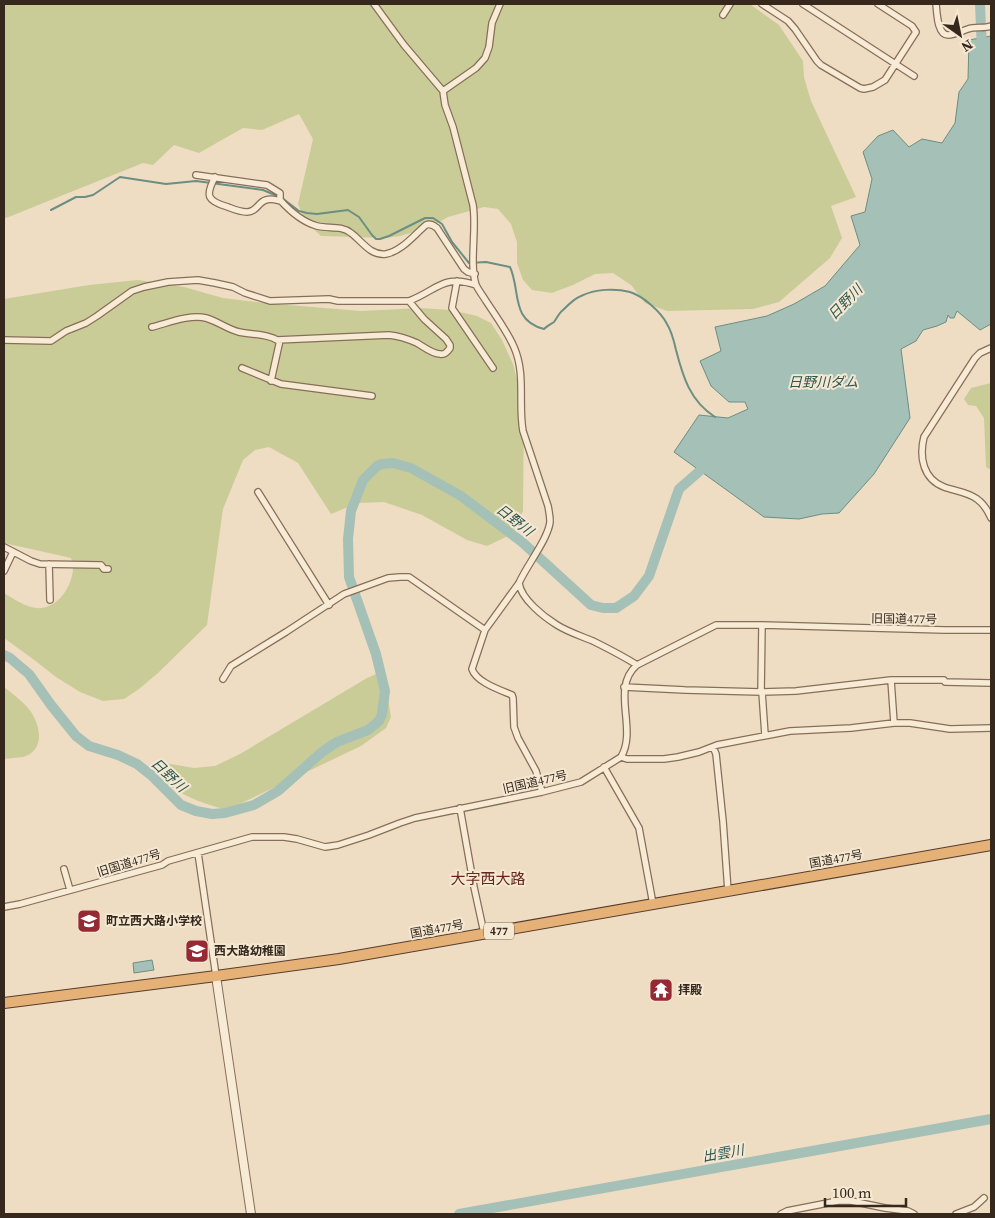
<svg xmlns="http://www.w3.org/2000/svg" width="995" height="1218" viewBox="0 0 995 1218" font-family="'Source Serif 4','Noto Sans JP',serif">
<rect width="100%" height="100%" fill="#eeddc3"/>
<path fill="#cacc97" d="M4,4H750L779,25L803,61L804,77L811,101L856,197L831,206L842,238L830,258L779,302L753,309L667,311L645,303L631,285L613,273L595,274L573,285L552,293L532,290L523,280L517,263V242L511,224L498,209L484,207L448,217L431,227L400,236L386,238L321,236L308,224L303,216L298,204L313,139L299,114L262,130L243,128L199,153L174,145L153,165L143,163L6,218H4Z
M138,280L184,287L223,298L264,303L361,311L420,308L451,310L477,316L491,323L502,340L513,364L524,407L523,511L512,534L487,546L467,540L422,515L384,502L358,503L331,514L298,463L269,447L255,450L243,460L223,509L207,625L158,673L139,689L124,699L103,701L80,692L56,677L33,659L4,638V593C12,598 26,607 36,608C57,610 71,588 73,570C73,566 72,562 71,558L4,543V299L89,285Z
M991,383V470L986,467L984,418L976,406L968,405L964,399L971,388Z
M376,674L385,680L391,717L386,728L361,746L227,810C204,804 171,793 159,773L165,763L194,768L215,766L240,754L367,678Z
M4,687C13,694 21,700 28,708C40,722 47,750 23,757C17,758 10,758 4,759Z"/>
<path fill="#a5c0b6" stroke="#6c8e83" d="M991,36V324L980,330L957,311L954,318H950L948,315L946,322L937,326L923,330L916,341L901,349L910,418L874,474L839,513L822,514L799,519L764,517L674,452L699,415L728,418L748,409L745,402H729L711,386L700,361L721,351L715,327L767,316L794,304L825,286L860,245L851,216L865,212L872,179L863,152L878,136L893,130L909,147L922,139L942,143L955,123L959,92L968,79L969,40Z
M152,960L154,970L134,973L133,963Z"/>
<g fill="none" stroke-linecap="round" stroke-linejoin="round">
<path stroke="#6c8e83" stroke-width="2" d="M51,210L76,197H85L93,195L120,177L166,184L196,181L263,190L282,198L299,211L307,213L317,214L348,210L359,217L372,235L376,239H380L389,236L425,218H433L442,224L452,242L469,263L486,262L510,267C521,291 510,320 544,329C547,326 551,324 554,322C557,318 559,313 563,310C568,305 575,298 581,296C595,289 615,288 630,292C643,296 661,312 667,324C672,332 674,341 676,350C683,377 690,401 715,417"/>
<path stroke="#a5c0b6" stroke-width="10" d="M980,4L982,51
M4,655L10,658L29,674L51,705L76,736L89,746L118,755L137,764L151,775L181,805L196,811L212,814L225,813L254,805L278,791L322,752L337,742L368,730L379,721L382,714L385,691L376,654L349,577L348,539L351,511L363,480L377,466L382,464L393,463L411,468L461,496L522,542L591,605L603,608H616L634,596L649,576L679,489L710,462
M459,1214L991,1119"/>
<g stroke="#876e5a" stroke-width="8">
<path id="minor" d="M374,4L404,45L443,91L445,105L453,127L473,205C477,229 469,263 476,285C479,291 483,296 486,301C496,316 507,331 514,347C526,374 518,404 523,431L548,506C549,511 550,516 550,522C548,539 527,565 519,583L485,630L472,669C476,682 500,690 512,695L513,698L514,727L518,738L536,771L542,792
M762,4L788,21L795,29L817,61L821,65L860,88L864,89L873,87L885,80L916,32L912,26L878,4
M803,4L914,76
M936,4C937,12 937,35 948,35C955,35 962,31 968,29C975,26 984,29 991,26
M723,15L730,4
M443,91L476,68L485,58L489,47L492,23L500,4
M196,175L267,185L280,193V200C290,211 302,222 317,226C329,229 341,225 351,233C362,241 370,256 386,254C402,251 414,235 426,225C430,223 433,225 437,228L464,269L468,272L475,274
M215,177C205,196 207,201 228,207C233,209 240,212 247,212C257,212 258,202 266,200C271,198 276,200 281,201
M457,281L452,308L493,368
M152,327C168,323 190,314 206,318C217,321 227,329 239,332C252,335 265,333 277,340L389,335C399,336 408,339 417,343C424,347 432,354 440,354C445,355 447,352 450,348V345L446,339L424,319L409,301
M4,340L51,341L66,331L86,323L97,316L132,291L144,287L168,282L198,280L215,283L233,287L245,293L270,301L329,299L338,301H409C438,290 442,274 476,285
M991,348L980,353L975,358L924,437C919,457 923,479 944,487C955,491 968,492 977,499C984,504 988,511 991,518
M242,368L281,384L372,396
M271,381L280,340
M258,492L329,605
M4,547L31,561L40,564L101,565L104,569H108
M49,564L50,600
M4,571L13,552
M519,583C521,599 544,617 557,625C568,632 581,636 593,641C607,648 623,656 637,665
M223,679L231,666L286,632L344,594L388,578L400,577H409L485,630
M891,680L894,723
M624,687L685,690L761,692L796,691L891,680H944L945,682L991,683
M761,692L762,625
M762,692L765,735
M713,747L716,754L723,821L728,891
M621,757L627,759H664L678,757L699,752L717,745L790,731L851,728L894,723H910L950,729L991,728
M604,767L639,828L653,904
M460,808L474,887L484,933
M198,853L216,976
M64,869L70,890
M4,907L20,904L162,865L168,861L252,837H284L297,839L325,847L338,845L369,835L400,823L415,818L542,792L581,782L621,757C638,729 610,688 637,665L716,625H762L945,630H991
M781,1214L787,1211L838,1201H851L885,1208L908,1211L914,1214
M956,1214L974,1207L984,1198"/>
</g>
<g stroke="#876e5a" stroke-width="10">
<path id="tertiary" d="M216,976L251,1214"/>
</g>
<g stroke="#553d2e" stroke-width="12">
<path id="trunk" d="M4,1003L216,976L339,959L991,845"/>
</g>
<use href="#minor" stroke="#f8ebd6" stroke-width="5.5"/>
<use href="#tertiary" stroke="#f8ebd6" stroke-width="8"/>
<use href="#trunk" stroke="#e6b177" stroke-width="10"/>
</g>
<defs>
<g id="school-square" transform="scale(1.25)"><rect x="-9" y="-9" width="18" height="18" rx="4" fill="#962a34" stroke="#f5e8d2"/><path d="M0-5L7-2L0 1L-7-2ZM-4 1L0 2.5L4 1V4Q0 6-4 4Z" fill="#fff"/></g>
<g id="temple-square" transform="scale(1.25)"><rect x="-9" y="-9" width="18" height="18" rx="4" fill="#962a34" stroke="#f5e8d2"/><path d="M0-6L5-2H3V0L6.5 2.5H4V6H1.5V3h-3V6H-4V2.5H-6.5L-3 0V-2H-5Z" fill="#fff"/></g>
</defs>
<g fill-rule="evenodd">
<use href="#school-square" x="89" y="921"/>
<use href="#school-square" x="197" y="951"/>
<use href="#temple-square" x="661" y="990"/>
</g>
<g text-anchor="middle" stroke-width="4" stroke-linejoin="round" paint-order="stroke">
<rect fill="#f5e8d2" stroke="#706254" stroke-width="1" x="484" y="922.5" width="30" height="17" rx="4"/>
<g font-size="11" font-weight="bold" fill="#37281e">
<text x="499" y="935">477</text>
</g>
<g font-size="12" fill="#37281e" stroke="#f5e8d2">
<text transform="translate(904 619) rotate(1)" y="4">旧国道477号</text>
<text transform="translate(535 782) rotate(-13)" y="4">旧国道477号</text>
<text transform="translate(836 859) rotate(-10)" y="4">国道477号</text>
<text transform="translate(129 863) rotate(-17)" y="4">旧国道477号</text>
<text transform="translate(437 929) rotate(-10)" y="4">国道477号</text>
</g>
<g font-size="12" font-weight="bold" fill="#37281e" stroke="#f5e8d2" text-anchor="start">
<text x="106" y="925">町立西大路小学校</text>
<text x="214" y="955">西大路幼稚園</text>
<text x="678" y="994">拝殿</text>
</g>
<g font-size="14" font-style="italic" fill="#2d5751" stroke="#f5e8d2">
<text transform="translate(845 302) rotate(-46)" y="5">日野川</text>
<text x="823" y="387">日野川ダム</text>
<text transform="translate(515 520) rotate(38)" y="5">日野川</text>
<text transform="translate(169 775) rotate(43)" y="5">日野川</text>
<text transform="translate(723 1153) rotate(-10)" y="5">出雲川</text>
</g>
<g font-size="15" fill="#64261d" stroke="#f5e8d2">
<text x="488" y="884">大字西大路</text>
</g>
</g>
<rect width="995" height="1218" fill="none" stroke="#37281e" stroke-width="10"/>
<g transform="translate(960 35) rotate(147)" stroke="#f5e8d2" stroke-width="4" paint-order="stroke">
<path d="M0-4L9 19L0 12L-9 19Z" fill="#37281e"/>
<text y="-8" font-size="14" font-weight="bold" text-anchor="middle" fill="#37281e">N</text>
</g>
<path d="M825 1198v8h81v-8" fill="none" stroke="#37281e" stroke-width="2.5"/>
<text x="832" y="1198" font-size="15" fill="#37281e" stroke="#f5e8d2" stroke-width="4" paint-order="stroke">100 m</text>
</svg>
